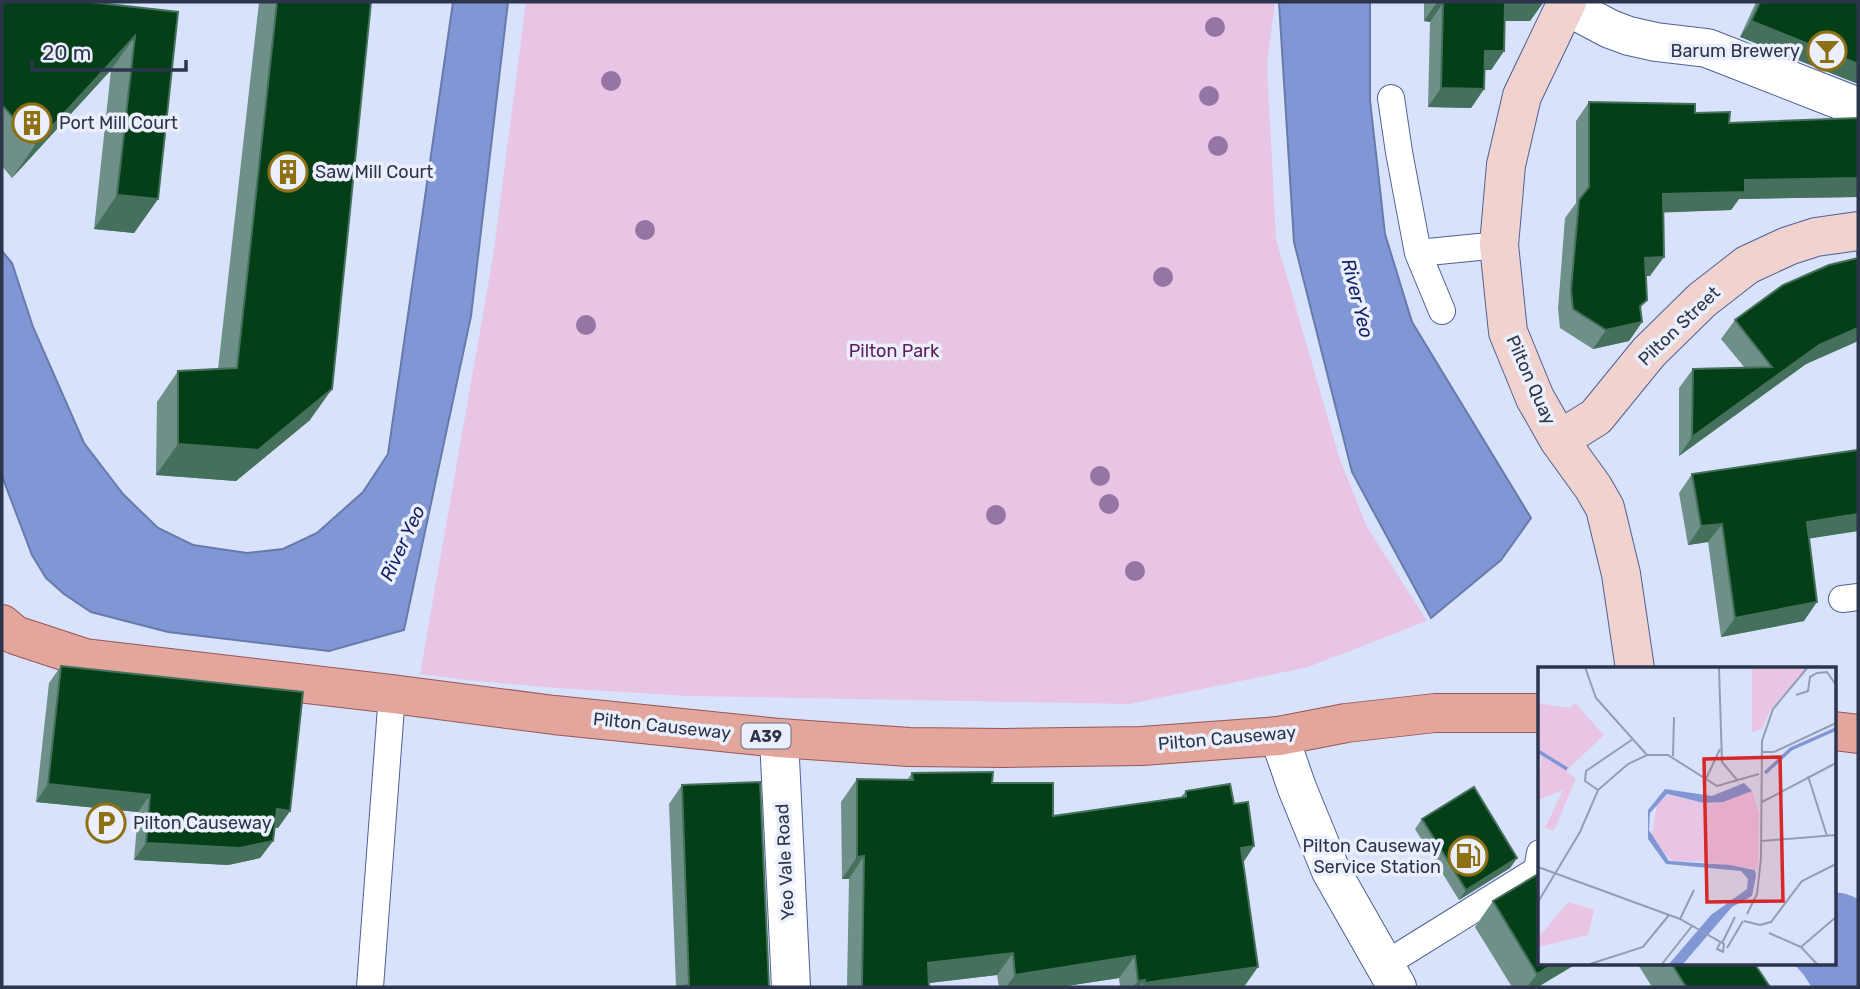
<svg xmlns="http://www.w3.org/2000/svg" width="1860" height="989" viewBox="0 0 1860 989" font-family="Rubik,sans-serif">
<rect width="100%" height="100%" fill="#d8e2fa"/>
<path fill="#e8c5e5" d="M526,2H1275L1267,65L1276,239L1340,460L1367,527L1427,621L1308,667L1130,704L689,696L557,688L465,680L420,674L493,257Z"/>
<path fill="#8197d5" stroke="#687aac" stroke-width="2" d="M453,2H508L471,316L404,630L329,651L168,632L91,612L64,594L46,578L32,555L2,476V251L12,263L33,327L84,443L123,494L158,528L193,545L247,553L283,549L317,533L363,492L388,454Z
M1279,2H1370V100L1385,234L1412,322L1531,518L1501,560L1431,618L1352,472L1294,242Z"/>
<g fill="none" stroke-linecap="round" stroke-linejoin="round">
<path stroke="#8197d5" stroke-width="93" d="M1834,939L1841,947L1858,973"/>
<g stroke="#4f6095" stroke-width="28">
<path id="lane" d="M1391,98L1399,152L1418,253L1499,245
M1418,253L1442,311
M1842,599L1858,597
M1384,965L1537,870L1540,853
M370,987L392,694"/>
</g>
<g stroke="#4f6095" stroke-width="40">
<path id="street" d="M1565,5L1610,29L1629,36L1656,42L1707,48L1858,107
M1279,736L1297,788L1331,871L1397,987
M779,738L791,987"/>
</g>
<g stroke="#4f6095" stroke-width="40">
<path id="secondary" d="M1567,2L1522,96L1506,165L1499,245L1508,332L1535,398L1559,440L1593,487L1605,508L1621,574L1635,669
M1559,440L1596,417L1649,352L1702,300L1747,265L1788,246L1816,237L1858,231"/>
</g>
<g stroke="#965757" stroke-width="40">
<path id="primary" d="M2,624L15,635L85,658L392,694L554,715L779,738L909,747L1003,748L1142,746L1279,736L1346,723L1435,713H1540
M1834,731L1858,734"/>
</g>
<use href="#lane" stroke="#fff" stroke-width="26"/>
<use href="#street" stroke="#fff" stroke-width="38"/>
<use href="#secondary" stroke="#f0d2ce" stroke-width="38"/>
<use href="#primary" stroke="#e2a69d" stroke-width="38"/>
</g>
<g fill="#9475a3">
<circle cx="1215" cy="27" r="10"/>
<circle cx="611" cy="81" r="10"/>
<circle cx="1209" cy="96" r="10"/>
<circle cx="1218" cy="146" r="10"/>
<circle cx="645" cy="230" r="10"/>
<circle cx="1163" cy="277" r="10"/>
<circle cx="586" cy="325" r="10"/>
<circle cx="1100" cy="476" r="10"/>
<circle cx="1109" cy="504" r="10"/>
<circle cx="996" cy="515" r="10"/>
<circle cx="1135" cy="571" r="10"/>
</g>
<path fill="#6e9089" d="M2,2L178,12L158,199L134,233L94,229L111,70L12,178L2,166Z
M259,2H371L310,420L236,481L156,475L157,402L178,371L218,369Z
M1424,2H1543L1530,21H1504V51L1491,70H1485L1484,89L1471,108L1428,107L1430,22L1424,21Z
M1756,2H1858L1740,37Z
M1589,102L1695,113L1729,123L1858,118V197L1739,199L1731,210L1663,212L1650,276H1646L1641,309L1642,322L1629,341L1593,349L1560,328L1558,309L1565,218L1576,203V121Z
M1858,250V341L1806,364L1679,456V388L1693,369L1745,368L1721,339L1735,320L1857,258L1856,253Z
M1858,450V531L1809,538L1804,621L1721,637L1708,542L1688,545L1679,493L1692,474Z
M61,666L290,811L278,828L274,827L273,841L260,858L228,865L134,860L138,812L36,802L49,683Z
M912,773L992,783L1053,816L1181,797L1186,791L1243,863L1244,987H1120L1119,978L1060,987H999L997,975L929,983V987H847L849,879H842L841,802L857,779L907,780Z
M682,785L769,987H676L669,804Z
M1422,819L1517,858L1510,868L1459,900L1415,829Z
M1540,873L1538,987H1512L1475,927L1493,901Z
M1637,963H1754L1770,987H1652Z"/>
<path fill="#44705c" d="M1437,2L1443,3L1430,22L1424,21Z
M1505,2L1543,3L1530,21H1492Z
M1751,21L1858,64V84L1740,37Z
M135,36L111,70L12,178L36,144Z
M1485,51H1504L1491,70H1472Z
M1441,88L1484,89L1471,108L1428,107Z
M1858,178V197L1739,199L1731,210L1650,213L1663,194L1745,180Z
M117,195L158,199L134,233L94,229Z
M1664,257L1650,276H1631L1645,258Z
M1642,322L1629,341L1593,349L1606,330Z
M1858,328V341L1806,364L1679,456L1692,437L1819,345Z
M332,389L310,420L236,481L156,475L178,444Z
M1858,514V531L1794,541L1807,522Z
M1722,524L1708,542L1688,545L1701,526Z
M1817,602L1804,621L1721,637L1735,618Z
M48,784L150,795L138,812L36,802Z
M277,809L290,811L278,828L264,826Z
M273,841L260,858L228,865L134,860L146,843Z
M1254,846L1239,869L1241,848Z
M864,856L849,879H842L857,857Z
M1517,858L1510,868L1459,900L1466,890Z
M1013,953L997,975L912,985L928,963Z
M1135,956L1119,978L1060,987H1006L1015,975Z
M1555,963H1578L1538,987H1527L1537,974Z
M1258,967L1244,987H1142L1144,983Z
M1145,980L1139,987H1133L1138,981Z"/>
<path fill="#043f18" stroke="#44705c" stroke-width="2" d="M2,2H90L178,12L158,199L117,195L135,36L36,144L2,105Z
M277,2H371L332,389L258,450L178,444V371L237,368Z
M1437,2H1543H1505L1504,51H1485L1484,89L1441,88L1443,3Z
M1760,2H1858V64L1751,21Z
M1589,102L1695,104V113L1730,112L1729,123L1858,118V178L1745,180V192L1663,194L1664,257L1645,258L1647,300L1640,306L1642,322L1606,330L1573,309L1571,290L1579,200L1589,187Z
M1858,258V328L1819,345L1692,437L1693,369L1772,367L1735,320L1783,285L1829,265Z
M1858,450V514L1807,522L1817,602L1735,618L1722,524L1701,526L1692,474Z
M61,666L303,692L290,811L277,809L273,841L240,848L146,843L150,795L48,784Z
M993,772L992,783H1053V816L1186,797V791L1230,784L1234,804L1248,802L1254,846L1241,848L1258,967L1144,983L1145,980L1138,981L1135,956L1015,975L1013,953L928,963L929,987H862L864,856L857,857V779L913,780L912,773Z
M760,782L769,987H675L689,985L682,785Z
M1474,787L1517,858L1466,890L1422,819Z
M1540,873V963H1555L1537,974L1493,901Z
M1671,963H1754L1770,987H1686Z"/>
<defs>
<g id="bar-ring" transform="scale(2.0125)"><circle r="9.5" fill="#eaeffb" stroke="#8e7014" stroke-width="1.5"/><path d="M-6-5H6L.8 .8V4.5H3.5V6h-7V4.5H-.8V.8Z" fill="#8e7014"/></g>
<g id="building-ring" transform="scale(2.0125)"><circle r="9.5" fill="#eaeffb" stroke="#8e7014" stroke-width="1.5"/><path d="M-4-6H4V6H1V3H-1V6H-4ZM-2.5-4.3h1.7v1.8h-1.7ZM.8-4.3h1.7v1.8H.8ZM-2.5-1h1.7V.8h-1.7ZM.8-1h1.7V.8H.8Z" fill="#8e7014"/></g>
<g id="parking-ring" transform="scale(2.0125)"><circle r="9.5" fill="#eaeffb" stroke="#8e7014" stroke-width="1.5"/><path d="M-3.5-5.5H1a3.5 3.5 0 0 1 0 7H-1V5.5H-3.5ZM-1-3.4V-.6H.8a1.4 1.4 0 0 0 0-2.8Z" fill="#8e7014"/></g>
<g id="fuel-ring" transform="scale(2.0125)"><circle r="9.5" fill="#eaeffb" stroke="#8e7014" stroke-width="1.5"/><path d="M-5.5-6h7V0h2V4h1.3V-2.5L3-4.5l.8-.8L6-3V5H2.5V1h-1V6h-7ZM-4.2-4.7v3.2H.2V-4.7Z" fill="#8e7014"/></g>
</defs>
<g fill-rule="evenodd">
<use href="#bar-ring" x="1827" y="51"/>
<use href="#building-ring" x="32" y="123"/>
<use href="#building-ring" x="288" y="172"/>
<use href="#parking-ring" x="106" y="823"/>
<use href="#fuel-ring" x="1468" y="856"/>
</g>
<g text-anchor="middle" stroke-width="7" stroke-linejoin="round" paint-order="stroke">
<rect fill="#eaeffb" stroke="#666d81" stroke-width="2" x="741.5" y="723.5" width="49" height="25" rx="5"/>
<g font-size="16" font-weight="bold" fill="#2d354d">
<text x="766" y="742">A39</text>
</g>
<g font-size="18" fill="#2d354d" stroke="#eaeffb" text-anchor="start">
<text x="1800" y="57" text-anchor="end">Barum Brewery</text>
<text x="59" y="129">Port Mill Court</text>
<text x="315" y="178">Saw Mill Court</text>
<text x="133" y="829">Pilton Causeway</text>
<text x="1441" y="852" text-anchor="end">Pilton Causeway<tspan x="1441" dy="21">Service Station</tspan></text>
</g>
<g font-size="18" fill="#2d354d" stroke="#eaeffb">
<text transform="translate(1679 326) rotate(-44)" y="6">Pilton Street</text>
<text transform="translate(1531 380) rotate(66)" y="6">Pilton Quay</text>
<text transform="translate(662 726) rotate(6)" y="6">Pilton Causeway</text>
<text transform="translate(1227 738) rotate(-5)" y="6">Pilton Causeway</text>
<text transform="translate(785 862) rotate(-93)" y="6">Yeo Vale Road</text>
</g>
<g font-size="18" fill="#5d1b5b" stroke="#eaeffb">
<text x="894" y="357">Pilton Park</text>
</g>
<g font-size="19" font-style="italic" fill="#131e66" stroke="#eaeffb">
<text transform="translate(1358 298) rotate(76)" y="7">River Yeo</text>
<text transform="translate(402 543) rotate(-65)" y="7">River Yeo</text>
</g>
</g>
<g transform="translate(1538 667)">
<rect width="298" height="298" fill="#d8e2fa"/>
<path d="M214,0H270L232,43L224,62L214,65ZM0,36L32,41L37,36L66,68L28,104L38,111L16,164L7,161L25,123L0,133L4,84L0,81ZM214,124L221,147L220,202L160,194L135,195L113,172L119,137L130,128L172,137ZM30,235L56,243L50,268L0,280V271Z" fill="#e8c5e5"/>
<path d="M206,116L214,124L185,135L166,136L129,127L112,146L111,163L131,194L192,198L217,203L218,209L214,229L194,240L145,297H131L173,248L209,222L210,212L203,204L128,197L110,172V143L127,122L174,129Z" fill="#8197d5"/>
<path fill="none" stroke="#8197d5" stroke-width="3.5" d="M0,84L29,102M227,106L253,82L298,62"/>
<path fill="none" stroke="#949db5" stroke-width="2" d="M47,0L58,31L109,88M181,0L184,95L200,114M258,28L270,24L272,10L279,6L289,5L298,18M223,85H236L298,56M135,89L136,50M270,109L289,169M167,114L182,82M60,123L47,114L48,104L95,72M224,135L298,96M224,174L298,168M0,200L142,252L186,277L185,285L179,282L182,276M0,235L42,165L60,123L90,97L109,88H130L179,119L221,107M209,247L219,227L223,191L224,74L235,42L270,0M142,252L156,223M206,254L222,258L233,255L264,214L298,197M231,266L263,280L279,297M184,276L197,250M263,280L298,250M189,281L205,254M52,297L105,280L131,248M124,297L154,259"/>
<path fill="#d62828" fill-opacity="0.15" stroke="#d62828" stroke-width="3.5" d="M242,90L245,234L169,235L166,92Z"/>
<rect width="298" height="298" fill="none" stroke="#2d354d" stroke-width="3.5"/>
</g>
<rect width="1860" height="989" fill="none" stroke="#2d354d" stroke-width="7"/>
<path d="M32 60v10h154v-10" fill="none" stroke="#2d354d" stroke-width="3.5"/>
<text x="42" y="60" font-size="21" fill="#2d354d" stroke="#eaeffb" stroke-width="5" paint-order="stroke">20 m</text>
</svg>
